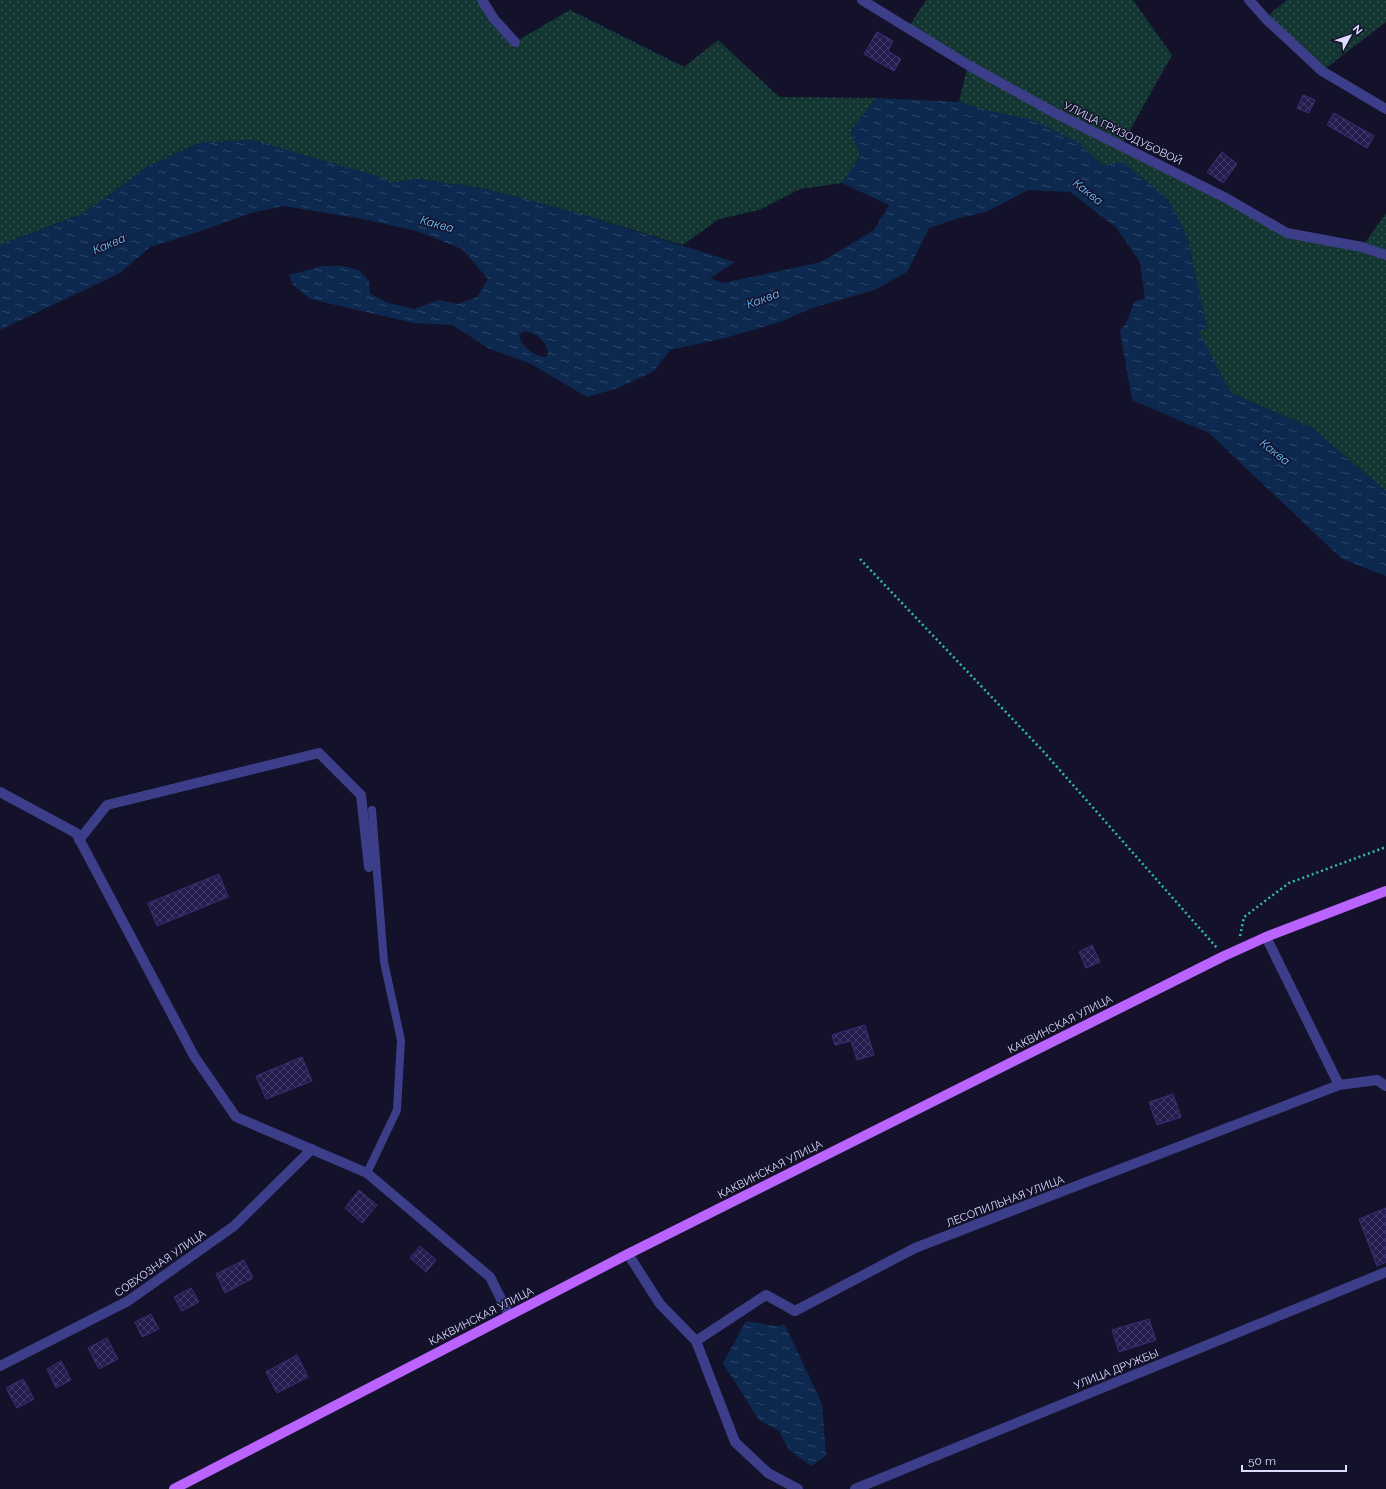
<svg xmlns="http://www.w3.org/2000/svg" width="1386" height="1489" viewBox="0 0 1386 1489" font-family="Raleway,sans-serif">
<defs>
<pattern id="grass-dots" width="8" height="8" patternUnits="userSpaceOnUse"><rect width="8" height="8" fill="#143632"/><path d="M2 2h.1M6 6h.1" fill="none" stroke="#365251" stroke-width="1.8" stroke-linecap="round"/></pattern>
<pattern id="water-ripples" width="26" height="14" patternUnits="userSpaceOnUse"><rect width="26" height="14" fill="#0d294f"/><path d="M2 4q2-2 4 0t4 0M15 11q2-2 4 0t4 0" fill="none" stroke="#304769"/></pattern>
<pattern id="building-cross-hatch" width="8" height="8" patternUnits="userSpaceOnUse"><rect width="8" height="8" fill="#231d4d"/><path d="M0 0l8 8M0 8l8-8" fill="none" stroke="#423d68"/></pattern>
</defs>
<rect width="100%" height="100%" fill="#14112b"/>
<path fill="url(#grass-dots)" d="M0,0H484L515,42L570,10L684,67L718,40L779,97L876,98L850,132L861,155L842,183L800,189L759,210L719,219L683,245L577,213L482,188L418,179L391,183L253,140L199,143L147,167L84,213L0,245Z
M926,0H1133L1172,55L1121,146L1287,233L1362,247L1386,213V491L1312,428L1231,393L1198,332L1207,327L1187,236L1102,165L1079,143L987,110L959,102L968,65L908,28Z
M1287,0H1386V22L1322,71L1267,20L1272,12Z"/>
<path fill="url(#water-ripples)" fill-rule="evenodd" d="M876,98L959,102L987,110L1033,120L1079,143L1102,165L1122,162L1169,200L1187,236L1207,327L1199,332L1231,393L1312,428L1386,491V576L1342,559L1209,433L1132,400L1120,331L1127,321L1134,302L1145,298L1140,262L1116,227L1070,192L1028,190L986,212L959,218L929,228L907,272L874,290L815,307L777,323L725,338L670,350L654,371L618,388L587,397L531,364L490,349L452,325L414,323L310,299L293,285L289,275L323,266H344L360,271L369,281L370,294L388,303L414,309L439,300L458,304L477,297L488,279L462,249L417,231L363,219L284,206L251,213L195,233L150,247L120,273L0,330V245L84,213L147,167L199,143L253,140L384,178L391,183L418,179L482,188L577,213L735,262L710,278L723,283L821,262L874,230L889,205L842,183L861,155L850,132ZM525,331C537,334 545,339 548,352L546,357C539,358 524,348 521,341C520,339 520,337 519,335Z
M746,1321L775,1326L785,1325L822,1404L826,1456L811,1466L789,1450L779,1431L759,1420L723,1363Z"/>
<path fill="url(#building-cross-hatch)" stroke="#392f79" d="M877,32L893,41L888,51L901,59L894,71L864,54Z
M1303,95L1315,100L1309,113L1297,108Z
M1334,113L1374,136L1367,148L1327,125Z
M1222,152L1237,164L1223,183L1207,172Z
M219,874L228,897L157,926L148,903Z
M1092,945L1100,962L1086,968L1079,952Z
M865,1025L874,1055L857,1060L851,1041L835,1045L832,1035Z
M302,1057L312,1081L266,1099L256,1076Z
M1173,1094L1181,1117L1157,1125L1149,1102Z
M359,1190L377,1205L362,1223L345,1208Z
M1386,1208V1262L1377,1266L1359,1219Z
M420,1246L436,1260L426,1272L410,1258Z
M244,1260L253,1278L225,1293L216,1274Z
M191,1288L199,1302L182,1311L174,1297Z
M151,1314L159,1329L142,1337L135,1322Z
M1149,1319L1156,1340L1119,1352L1112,1330Z
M107,1338L118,1359L99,1369L88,1348Z
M297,1355L308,1377L277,1393L266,1372Z
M61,1361L71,1380L56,1388L47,1369Z
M23,1379L34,1399L17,1408L6,1388Z"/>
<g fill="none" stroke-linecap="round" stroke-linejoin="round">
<path stroke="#30beac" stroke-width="2.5" stroke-dasharray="2 3" stroke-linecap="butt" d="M860,559L1043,751L1217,948
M1240,936L1244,917L1289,883L1386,847"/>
<path stroke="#3c3e8a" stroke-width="8" d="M367,1173L397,1110L401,1040L384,962L372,810"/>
<path stroke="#3c3e8a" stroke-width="10" d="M482,0L494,19L515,42
M862,0L968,65L1055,113L1226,198L1287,233L1362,247L1386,255
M1249,0L1267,20L1322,71L1386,109
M0,792L76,833L194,1056L236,1117L367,1173L490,1277L509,1315
M79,840L107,805L319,753L361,795L369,867
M1266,937L1339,1085
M628,1254L660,1304L696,1341L735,1442L768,1473L798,1489
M696,1341L766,1295L795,1311L915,1248L1339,1085L1377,1080L1386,1086
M0,1366L128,1301L234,1226L312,1149
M855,1489L1386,1272"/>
<path stroke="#ba63ff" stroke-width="10" d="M174,1489L628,1254L1224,956L1266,937L1386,891"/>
</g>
<g text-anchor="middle" stroke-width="3" stroke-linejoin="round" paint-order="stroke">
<g font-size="11" fill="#dddcff" stroke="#14112b">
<text transform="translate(1123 133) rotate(26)" y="4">УЛИЦА ГРИЗОДУБОВОЙ</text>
<text transform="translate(1060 1024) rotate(-27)" y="4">КАКВИНСКАЯ УЛИЦА</text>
<text transform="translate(770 1169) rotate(-27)" y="4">КАКВИНСКАЯ УЛИЦА</text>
<text transform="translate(1005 1201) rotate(-21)" y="4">ЛЕСОПИЛЬНАЯ УЛИЦА</text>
<text transform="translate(160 1263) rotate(-35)" y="4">СОВХОЗНАЯ УЛИЦА</text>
<text transform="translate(481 1316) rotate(-27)" y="4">КАКВИНСКАЯ УЛИЦА</text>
<text transform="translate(1116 1369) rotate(-22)" y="4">УЛИЦА ДРУЖБЫ</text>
</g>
<g font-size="12" font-style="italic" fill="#6ac4ff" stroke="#14112b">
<text transform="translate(1088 192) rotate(38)" y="4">Каква</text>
<text transform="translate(437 224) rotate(15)" y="4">Каква</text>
<text transform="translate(109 244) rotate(-23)" y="4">Каква</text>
<text transform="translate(763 299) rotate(-21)" y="4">Каква</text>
<text transform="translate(1275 452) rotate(38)" y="4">Каква</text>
</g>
</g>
<g transform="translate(1350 36) rotate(50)" stroke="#14112b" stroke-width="3" paint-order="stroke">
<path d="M0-3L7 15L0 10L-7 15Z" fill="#dddcff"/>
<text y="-6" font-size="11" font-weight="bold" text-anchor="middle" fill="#dddcff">N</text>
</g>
<path d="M1242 1465v6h104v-6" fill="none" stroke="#dddcff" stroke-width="2"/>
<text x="1248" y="1465" font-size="12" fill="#dddcff" stroke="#14112b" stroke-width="3" paint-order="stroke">50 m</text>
</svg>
